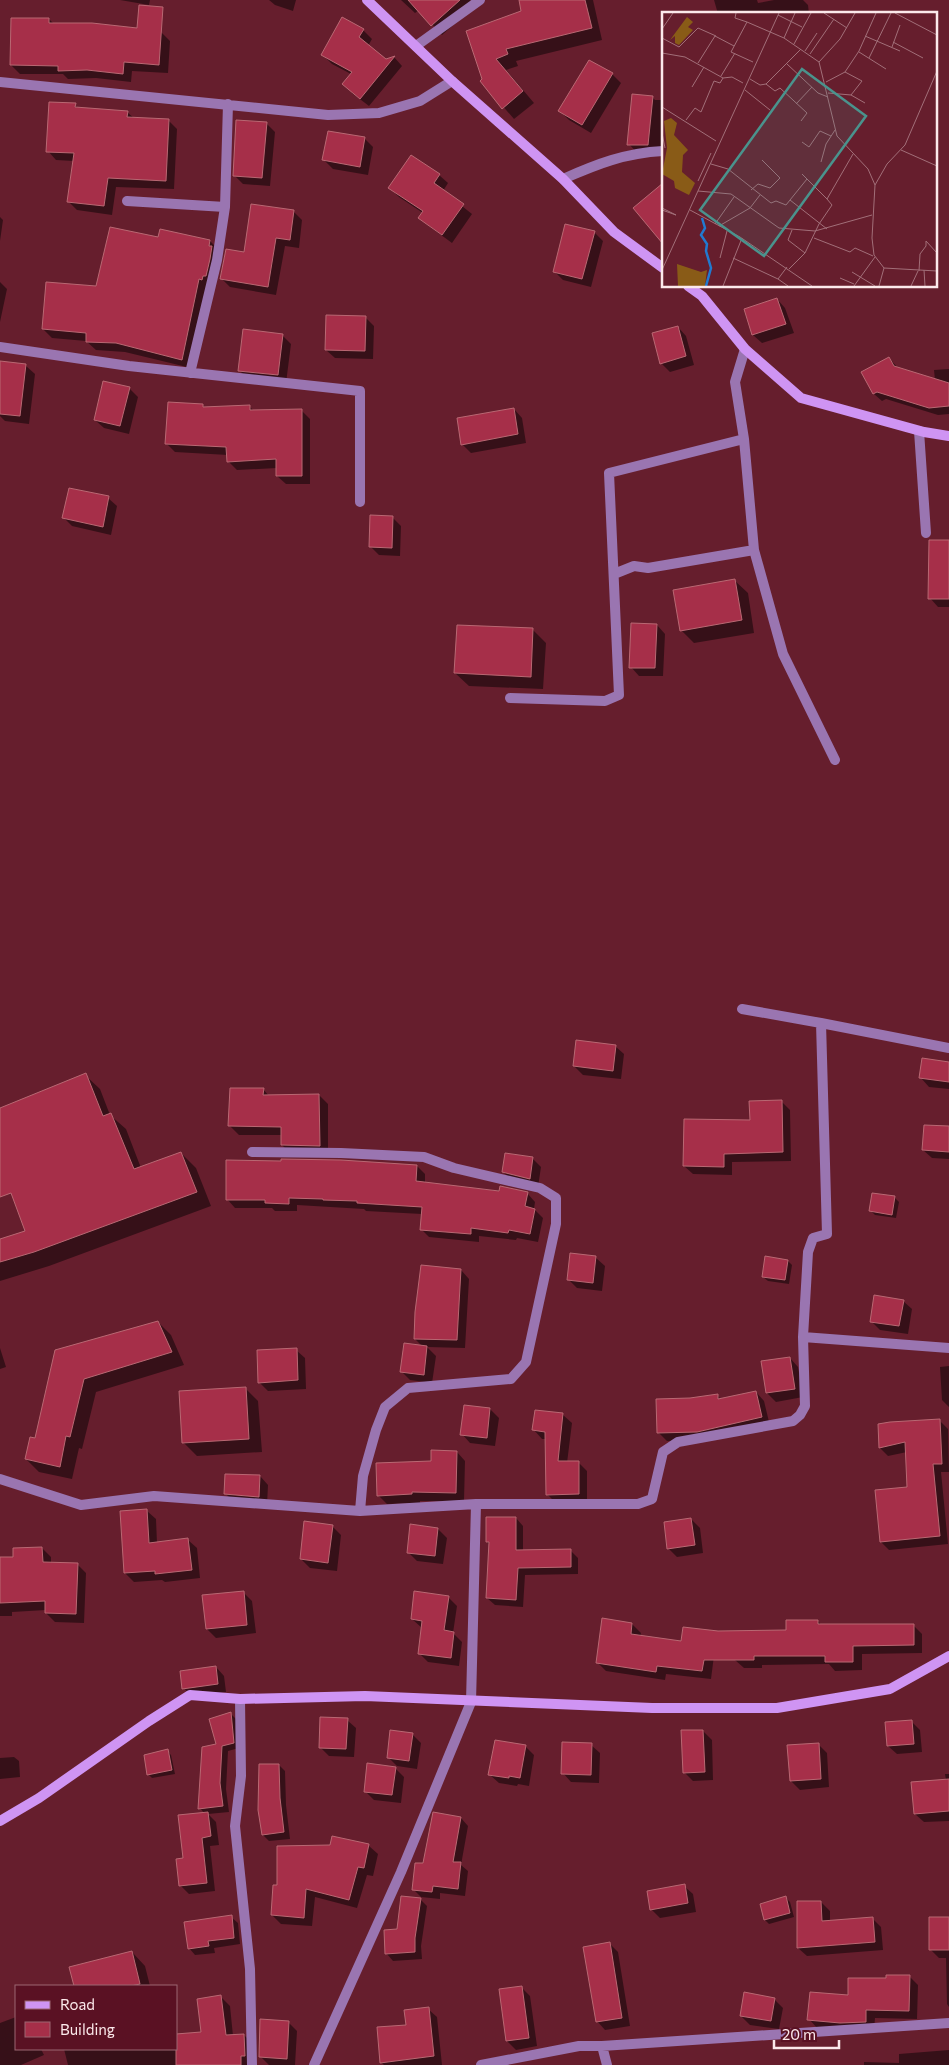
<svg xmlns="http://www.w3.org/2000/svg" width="949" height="2065" viewBox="0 0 949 2065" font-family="Commissioner,sans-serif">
<rect width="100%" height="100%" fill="#661e2d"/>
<path fill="#0007" d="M120,0H150L149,5Z
M269,0H296L293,11L275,5Z
M401,0H470L475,6L442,35L419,10L415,13Z
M520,0H593L602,40L516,61L518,66L506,70L534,103L514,119L481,81L523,12Z
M714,0H757L758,3L774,0H803L808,5L809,14H718Z
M49,19L54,24L161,32L170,41L168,73L132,71L131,82L96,78L68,79L63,74H20L11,65Z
M363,30L372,39L368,46L386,60L394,57L402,66L369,106L352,93L351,74L332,64L323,55Z
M612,74L621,83L591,133L569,120L560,111Z
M652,97L655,100H663V147L637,153L629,144Z
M75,105L79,109L127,112L135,119L168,120L177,129L174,189L116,187L112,215L77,210L68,201L74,161L56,160L48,151Z
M266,123L275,132L270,186L243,184L234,175Z
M365,139L373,147L368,175L333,169L324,160Z
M439,175L448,183L443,191L472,214L452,243L429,226L420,218L423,213L399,197L390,188Z
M293,211L302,220L299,248L285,246L276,295L230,287L221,278L245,253Z
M0,217L3,220L0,241Z
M161,231L210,241L219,250L191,368L125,352L96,350L86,341L52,338L43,329L159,239Z
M594,232L603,241L591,287L563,280L554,271Z
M0,282L7,289L0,322Z
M777,299L785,308L794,333L762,343L753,335Z
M365,317L374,326L373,359L335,358L326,350Z
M678,327L686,336L694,365L670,372L661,363Z
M282,335L291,344L286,383L248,379L239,370Z
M889,358L898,368L935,380L934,370L949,369V414L938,415L886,399L882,401L874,394L863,372Z
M26,366L35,374L29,424L5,421L0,416V380Z
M129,388L138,397L129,434L104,428L95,420Z
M202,405L205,408L249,406L254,411L301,410L310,419V484H286L277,476V468L237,470L228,461V455L175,452L166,443Z
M514,409L522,418L526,443L471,453L462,444Z
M108,498L117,506L111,535L72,526L64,518Z
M392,517L401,526L400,556L379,555L370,546Z
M949,542V607H938L930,598Z
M734,580L748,593L754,633L694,643L681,630Z
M657,625L665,634L663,676H639L631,667Z
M533,630L546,643L543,689L469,686L455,673Z
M615,1046L624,1054L621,1079L583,1075L574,1066Z
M949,1063V1089L929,1087L921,1078Z
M85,1075L100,1089L110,1115L126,1129L141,1168L181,1153L196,1168L211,1206L49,1266L0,1281V1240L27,1231L0,1162V1109Z
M263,1089L269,1096L319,1095L328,1104V1154H291L282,1145V1135H239L230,1126Z
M781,1101L790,1110L791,1161L732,1162V1175L693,1174L684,1166Z
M949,1128V1159L932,1158L923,1150Z
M533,1159L541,1167L538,1187L512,1180L503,1172Z
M417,1166L425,1174V1184L527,1193L535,1202L534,1209L543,1218L538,1242L517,1238L516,1240L479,1236V1242L429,1237L421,1229L422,1214L366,1211L364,1209L297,1205V1211H275L272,1208H235L227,1199Z
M873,1194L895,1198L899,1202L896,1218L875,1215L871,1211Z
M571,1255L596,1258L605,1266L602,1291L577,1288L568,1279Z
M788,1261L792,1265L789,1284L768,1281L763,1277Z
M461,1270L469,1279L465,1348L427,1347L436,1356L432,1383L410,1380L402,1372L423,1347L415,1339Z
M903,1301L912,1309L908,1334L880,1330L872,1322Z
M158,1322L171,1335L184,1365L96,1392L82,1449L79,1448L72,1479L39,1472L26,1459L36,1440L57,1351Z
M0,1348L6,1367L0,1369Z
M296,1350L305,1358L306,1389L268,1391L259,1382Z
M790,1358L798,1367L803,1397L776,1402L767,1393Z
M949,1366V1407L942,1400L940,1367Z
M245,1388L258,1401L262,1452L197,1456L183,1442Z
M756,1392L764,1401L770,1426L707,1440L667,1441L658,1432L690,1399L717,1395L722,1400Z
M465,1406L490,1409L499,1418L495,1446L470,1443L462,1434Z
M563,1415L572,1423L567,1463L578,1462L587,1471V1502L556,1503L547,1494L546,1439H542L534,1430Z
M939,1420L948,1429L949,1472H941L948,1544L889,1550L881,1542L876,1491L908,1488L907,1452L888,1456L880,1448L879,1425Z
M457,1452L465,1461L464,1501H420V1503L387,1504L378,1495L432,1463Z
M260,1476L268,1485L267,1505L235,1503L226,1494Z
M147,1511L156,1519L157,1543L188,1540L197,1548L200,1578L165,1582L162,1580L134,1582L125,1573Z
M516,1518L523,1526V1551H571L578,1558V1574L525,1575L523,1607L495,1605L487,1598L490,1545L487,1542Z
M691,1519L700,1528L703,1553L677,1557L668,1548Z
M332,1526L341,1535L337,1571L310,1568L301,1559Z
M438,1529L447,1538L443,1564L417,1561L408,1552Z
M42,1548L51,1557V1563L77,1564L86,1573L84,1623L55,1622L46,1613V1610L12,1612V1616H0V1559H14Z
M243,1592L252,1601L256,1633L216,1638L207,1629Z
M448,1597L457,1606L453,1633L462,1642L459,1666L428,1662L419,1653L422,1628L412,1619Z
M818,1621L822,1626H914L922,1634V1653L862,1654V1670L835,1671L829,1664L762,1665V1668H744L735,1660L788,1631Z
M632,1624L641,1633L640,1637L682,1643L716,1640L711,1679L666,1674L665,1680L606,1671L597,1662Z
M216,1667L224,1676L226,1692L192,1697L184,1688Z
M231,1714L236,1719L239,1748L228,1751L226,1789L229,1812L208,1814L216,1822L219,1845L210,1846L215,1891L189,1894L180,1885L185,1859L205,1814L200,1808L218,1744Z
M347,1720L356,1728L354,1757L329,1756L320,1747Z
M911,1721L920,1730L922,1752L897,1754L888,1746Z
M703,1731L712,1740L713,1780L693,1781L684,1772Z
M412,1734L421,1743L417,1769L397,1766L388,1757Z
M818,1744L827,1753L829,1787L800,1790L791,1781Z
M591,1745L600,1753L599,1783L571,1782L563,1773Z
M525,1746L534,1755L529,1786L518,1784L517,1786L499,1783L490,1775Z
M167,1751L171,1755L175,1774L152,1778L148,1774Z
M14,1757L19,1761L20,1777L0,1779V1758Z
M279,1765L285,1771L286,1805L290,1839L269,1841L263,1835Z
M395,1768L404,1777L401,1803L374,1800L365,1791Z
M945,1774H949V1821L924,1822L915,1814L946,1780Z
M434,1814L461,1818L468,1826L461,1865L468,1871L465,1896L440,1893V1899L421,1897L413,1889L424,1865Z
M333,1838L369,1846L378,1854L373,1876L367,1875L357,1908L315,1897L312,1926L281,1924L272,1915L278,1887L331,1846Z
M684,1886L693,1894L696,1912L660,1918L651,1909Z
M785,1897L790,1902L794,1917L769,1924L765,1920L761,1904Z
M420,1899L427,1906L421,1946L422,1959L393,1961L387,1954L398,1931Z
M821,1902L830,1911V1922L872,1918L881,1927L883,1950L807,1956L798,1948Z
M231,1917L238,1923L240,1944L214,1948L215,1953L195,1955L189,1948Z
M949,1918V2007L947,2004L946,1958H939L930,1949Z
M610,1944L618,1952L630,2026L605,2030L597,2021Z
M132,1952L145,1966L150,1986H75L71,1968Z
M909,1976L918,1985L917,2019L875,2018L874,2030L817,2028L809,2019L849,1996L887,1980Z
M521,1987L530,1996L537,2046L516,2050L507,2041L501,1990Z
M221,1997L230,2006L233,2036L244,2035L253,2044L249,2065H68L64,2049H176L203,2033Z
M774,1999L783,2008L779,2029L750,2025L741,2016Z
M428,2009L437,2017L442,2065H384L381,2062L407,2026Z
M16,2017V2049H41L44,2055L21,2065H0V2023Z
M289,2023L297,2031L295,2065H269L260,2056Z
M949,2050V2065H864V2062L899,2063V2054Z"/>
<path fill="#a62f49" stroke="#b96873" d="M408,0H460L431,26Z
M519,0H585L592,28L506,49L508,54L496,59L523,91L502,109L480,81L482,79L466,31L521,11Z
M139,5L163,7L159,65L124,62L123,74L87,70L58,71V66L10,65L11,18H49V23H92L137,28Z
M342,17L364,29L359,37L386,59L395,56L360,99L342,84L352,72L321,55Z
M589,60L613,73L582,125L558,111Z
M632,94L653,96L648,145H627Z
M49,102L76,103L75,107L128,111L127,117L169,119L166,181L108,178L104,206L67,202L74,153L46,152Z
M236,120L267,122L262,178L233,176Z
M328,131L365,137L360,167L322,160Z
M411,155L440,174L434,183L464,204L442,235L418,218L423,211L388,188Z
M663,183V244L633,208Z
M251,204L294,210L290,240L276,238L268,287L220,279L226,249L244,252Z
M565,224L595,231L582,279L553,272Z
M110,227L158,237L160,229L210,240L209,246H212L210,259L206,276H203L202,280L199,279L182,360L116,343L86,342V333L42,329L46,282L96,286Z
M777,298L786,324L752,335L744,309Z
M326,315L366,316L365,351L325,350Z
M678,326L686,356L660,364L652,333Z
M243,329L283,334L278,375L238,371Z
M889,357L894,366L949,383V406L929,408L877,392L873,394L861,372Z
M0,361L26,364L20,416L0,414Z
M103,381L130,387L120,426L94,420Z
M168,402L203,404V407L250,405V410L302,409V476H276V459L227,462L226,447L165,444Z
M514,408L518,434L461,445L457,418Z
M69,488L109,496L103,527L62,518Z
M370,515L393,516L392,548L369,547Z
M929,540H949V599H928Z
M735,579L742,620L680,631L673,590Z
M631,623L657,624L655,668H629Z
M457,625L533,628L531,677L454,673Z
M576,1040L616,1045L613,1071L573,1066Z
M922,1058L949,1062V1082L919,1078Z
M86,1073L103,1116L111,1113L134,1169L181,1152L197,1192L34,1252L0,1262V1239L25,1231L11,1193L0,1197V1108Z
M230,1088H264L263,1095L319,1094L320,1146L281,1145V1127L228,1126Z
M782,1100L783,1152L724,1154V1167L683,1166L684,1119L750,1120L749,1101Z
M924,1125L949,1126V1152L922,1150Z
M505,1153L533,1157L530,1179L502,1172Z
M281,1159L341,1160L417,1165L416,1181L499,1191L500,1186L528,1192L525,1206L535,1209L530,1234L509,1230L508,1233L471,1228V1234L420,1230L422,1207L357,1203V1201L323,1200V1199L289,1198V1204L265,1203V1200H226V1160L281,1161Z
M872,1193L895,1196L892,1215L869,1211Z
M570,1253L596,1256L593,1283L567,1280Z
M765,1256L788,1260L785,1280L762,1277Z
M421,1265L461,1269L457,1340L414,1339L415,1312Z
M874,1295L904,1300L899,1326L870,1322Z
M158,1321L172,1352L84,1379L70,1437L66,1436L60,1467L25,1459L30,1437L35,1438L55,1350Z
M404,1343L427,1346L424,1375L400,1372Z
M297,1348L298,1380L258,1383L257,1350Z
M790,1357L795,1389L766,1393L761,1361Z
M246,1387L249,1439L182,1443L179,1391Z
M756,1391L762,1417L697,1432L657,1433L656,1399L690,1398L718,1394V1399Z
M464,1405L490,1408L487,1438L460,1435Z
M535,1410L563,1413L558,1461H579V1494L546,1495L545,1432L532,1430Z
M940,1419L942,1464H933L940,1536L880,1542L875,1490L907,1487L905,1442L879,1448L878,1424L890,1422Z
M431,1450L457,1451L456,1493L412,1492V1494L377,1496L376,1463L431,1461Z
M225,1474L260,1475L259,1497L224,1494Z
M147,1509L149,1543L188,1538L192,1570L155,1574V1571L124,1573L120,1511Z
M486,1517H516V1550L571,1549V1567L518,1568L516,1600L486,1598L489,1542H486Z
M691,1518L695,1545L667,1549L664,1522Z
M304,1521L333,1525L328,1563L300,1559Z
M410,1524L438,1528L435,1556L407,1553Z
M42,1547L43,1562L78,1563L76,1614L45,1613V1601L0,1603V1557H13V1548Z
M244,1591L247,1625L206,1629L202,1595Z
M414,1591L449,1596L444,1630L454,1632L451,1658L418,1654L422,1621L411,1619Z
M602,1618L632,1623L631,1634L681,1641L683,1627L718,1631L786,1630V1620H818V1624H914V1645L853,1646V1662H825V1656H754V1660H704L702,1671L657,1666L656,1672L596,1663Z
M216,1666L218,1684L182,1689L180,1671Z
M231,1712L234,1743L222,1746L220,1783L223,1806L198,1809L202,1747L216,1744L209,1719Z
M320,1717L348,1718L346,1749L319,1748Z
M912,1720L914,1744L887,1746L885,1722Z
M390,1730L413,1733L409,1761L387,1758Z
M681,1730H703L705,1772L683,1773Z
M495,1740L526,1745L520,1778L509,1776V1778L488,1775Z
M562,1742L592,1743L591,1775L561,1774Z
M819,1743L821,1779L790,1781L787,1745Z
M168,1749L172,1770L147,1775L144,1755Z
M367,1763L396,1767L392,1795L364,1792Z
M259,1764H279L280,1798L284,1832L262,1835L258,1810Z
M949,1779V1811L914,1814L911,1782Z
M208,1812L211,1836L202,1838L207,1883L179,1886L176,1859L183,1858L178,1815Z
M433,1812L461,1817L453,1862H461L458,1889L433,1886L432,1892L412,1890L415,1863H423Z
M332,1836L369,1844L364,1868L358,1867L349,1900L306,1889L304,1918L271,1915L273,1885H277V1846L330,1845Z
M685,1884L688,1903L650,1910L647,1891Z
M401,1896L421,1898L415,1938V1952L385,1954L384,1930L397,1929Z
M786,1896L790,1913L764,1920L760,1904Z
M797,1901H821L822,1921L873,1917L875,1942L797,1948Z
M232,1915L234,1938L208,1941L209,1946L188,1949L184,1922Z
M929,1917H949V1950H929Z
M610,1942L622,2018L596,2022L583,1947Z
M132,1951L140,1984L131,1986H74L69,1967Z
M886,1975H910L909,2011L866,2010V2022L840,2023L807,2020L810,1992L848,1995V1978H886Z
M522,1986L529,2038L506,2041L499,1989Z
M744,1992L775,1998L771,2021L740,2016Z
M221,1995L226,2035L244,2034L245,2056H241V2065H176V2034L201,2032L197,1999Z
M429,2007L434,2056L380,2063L377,2027L406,2025L404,2010Z
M260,2019L289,2021L287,2059L259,2057Z"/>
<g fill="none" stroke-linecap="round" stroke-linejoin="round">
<path stroke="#9a75b1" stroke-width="10" d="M416,46L480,0
M0,82L328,115L379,113L420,101L452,81
M563,179C597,164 625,153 663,151
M127,201L225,207
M0,347L129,366L360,391V502
M745,349L735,382L744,439L754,550L783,654L835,760
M190,373L217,260L225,207L228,104
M919,431L926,533
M614,574L634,566L648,568L754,550
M510,698L605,701L619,695L609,473L744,439
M742,1009L821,1023L827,1234L813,1238L808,1252L803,1337
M821,1023L949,1048
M252,1152L341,1153L424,1157L454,1168L540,1188L556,1198V1224L526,1362L511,1379L408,1388L385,1407L376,1430L363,1476L360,1511
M0,1479L81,1505L154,1496L360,1511L476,1504H638L652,1499L663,1452L678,1442L793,1421L800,1415L805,1406L803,1337L949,1348
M240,1699L241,1776L235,1826L250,1969L252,2065
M602,2046L607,2065
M314,2065L401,1872L471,1702L476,1504
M481,2065L579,2046H602L949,2023"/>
<path stroke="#cf94f3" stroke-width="10" d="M367,0L452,81L563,179L614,232L663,268
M688,286L702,296L745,349L801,398L924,432L949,436
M0,1821L39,1798L149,1721L190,1695L240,1699L365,1696L652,1708H777L890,1689L949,1656"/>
</g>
<g transform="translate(662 12)">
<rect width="275" height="275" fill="#661e2d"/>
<path d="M25,5L31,10L26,15L31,18L17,33L13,31V24L8,28ZM9,106L15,111L12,123L26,138L21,143L20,160L33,171L27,183L13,176L12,169L0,162L5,136L2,109ZM15,252L39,260L45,258L43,274H16Z" fill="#895b17"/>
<path fill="none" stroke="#217ad0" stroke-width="2.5" d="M40,206L43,216L39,223L45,232L44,239L49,256L44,274"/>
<path fill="none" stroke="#a26f79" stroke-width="1" d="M74,1L73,6L85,10M162,1L185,16M233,1L275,23M116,3L140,15M0,17L11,1M203,24L238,39M0,26L17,35L36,16L54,24M122,26L133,1M231,30L261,46M132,32L149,1M230,35L238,13M139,37L104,72L113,79L118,76L145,101L139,109M143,39L155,21M197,40L224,57M0,41L23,45L61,66M148,42L172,7M207,46L229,1M91,50L69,40L85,10L122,26L157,50L175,124L206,157L213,173M157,50L178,27L193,1M36,51L53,24L72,34M125,52L156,81L166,85M275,59L243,133L225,152L213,173L210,226L212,243L222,256L275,259M183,60L200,69L189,83M59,64L73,41M88,67L98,73L104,72M164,70L183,60L197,39L214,1M30,75L42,55M83,78L108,98M166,81L189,83L203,91M134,92L150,75M0,95L54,129M24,108L33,96L39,100L52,69L58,71L61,66L70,65L81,71M0,121L3,136M140,130L147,135L158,119L169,124M239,138L275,154M159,150L164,132L173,118M49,152L66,157L109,191L114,189L124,193L128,188L165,217M145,167L165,187M36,169L49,141M89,178L96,172L108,176L118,166L100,148M36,179L69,182L117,216L153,219L210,203M128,188L145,167L140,162M0,196L14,203L0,198M28,198L78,225L150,274M53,212L72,185M57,214L88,196L98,183M130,218L126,228L143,241M152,226L188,240L193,236L211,244M264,229L275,241M58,246L65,219M71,246L116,267M125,255L116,267L126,274M127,257L143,241L157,212L170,193L165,187L191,142M0,258L117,1M262,258L263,274M257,259L258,242L264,234V229M190,260L213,274M178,266L192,272M61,274L80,226M192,274L213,245M217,274L222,256M249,274L256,259"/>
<path fill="#4a938d" fill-opacity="0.15" stroke="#4a938d" stroke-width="2.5" d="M140,57L204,104L102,244L38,198Z"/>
<rect width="275" height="275" fill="none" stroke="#fce9eb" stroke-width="2.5"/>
</g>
<rect x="15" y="1985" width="162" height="65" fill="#5a1123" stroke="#9b6773"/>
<rect x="25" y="2001" width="25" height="8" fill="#cf94f3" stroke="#9b6773"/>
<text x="60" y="2010" font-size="15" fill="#fce9eb">Road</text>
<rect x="25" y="2022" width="25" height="15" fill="#a62f49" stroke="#9b6773"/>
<text x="60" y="2035" font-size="15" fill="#fce9eb">Building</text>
<path d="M774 2040v8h65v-8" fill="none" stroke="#fce9eb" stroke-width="2.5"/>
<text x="782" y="2040" font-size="15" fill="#fce9eb" stroke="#5a1123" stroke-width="4" paint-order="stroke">20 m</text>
</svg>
